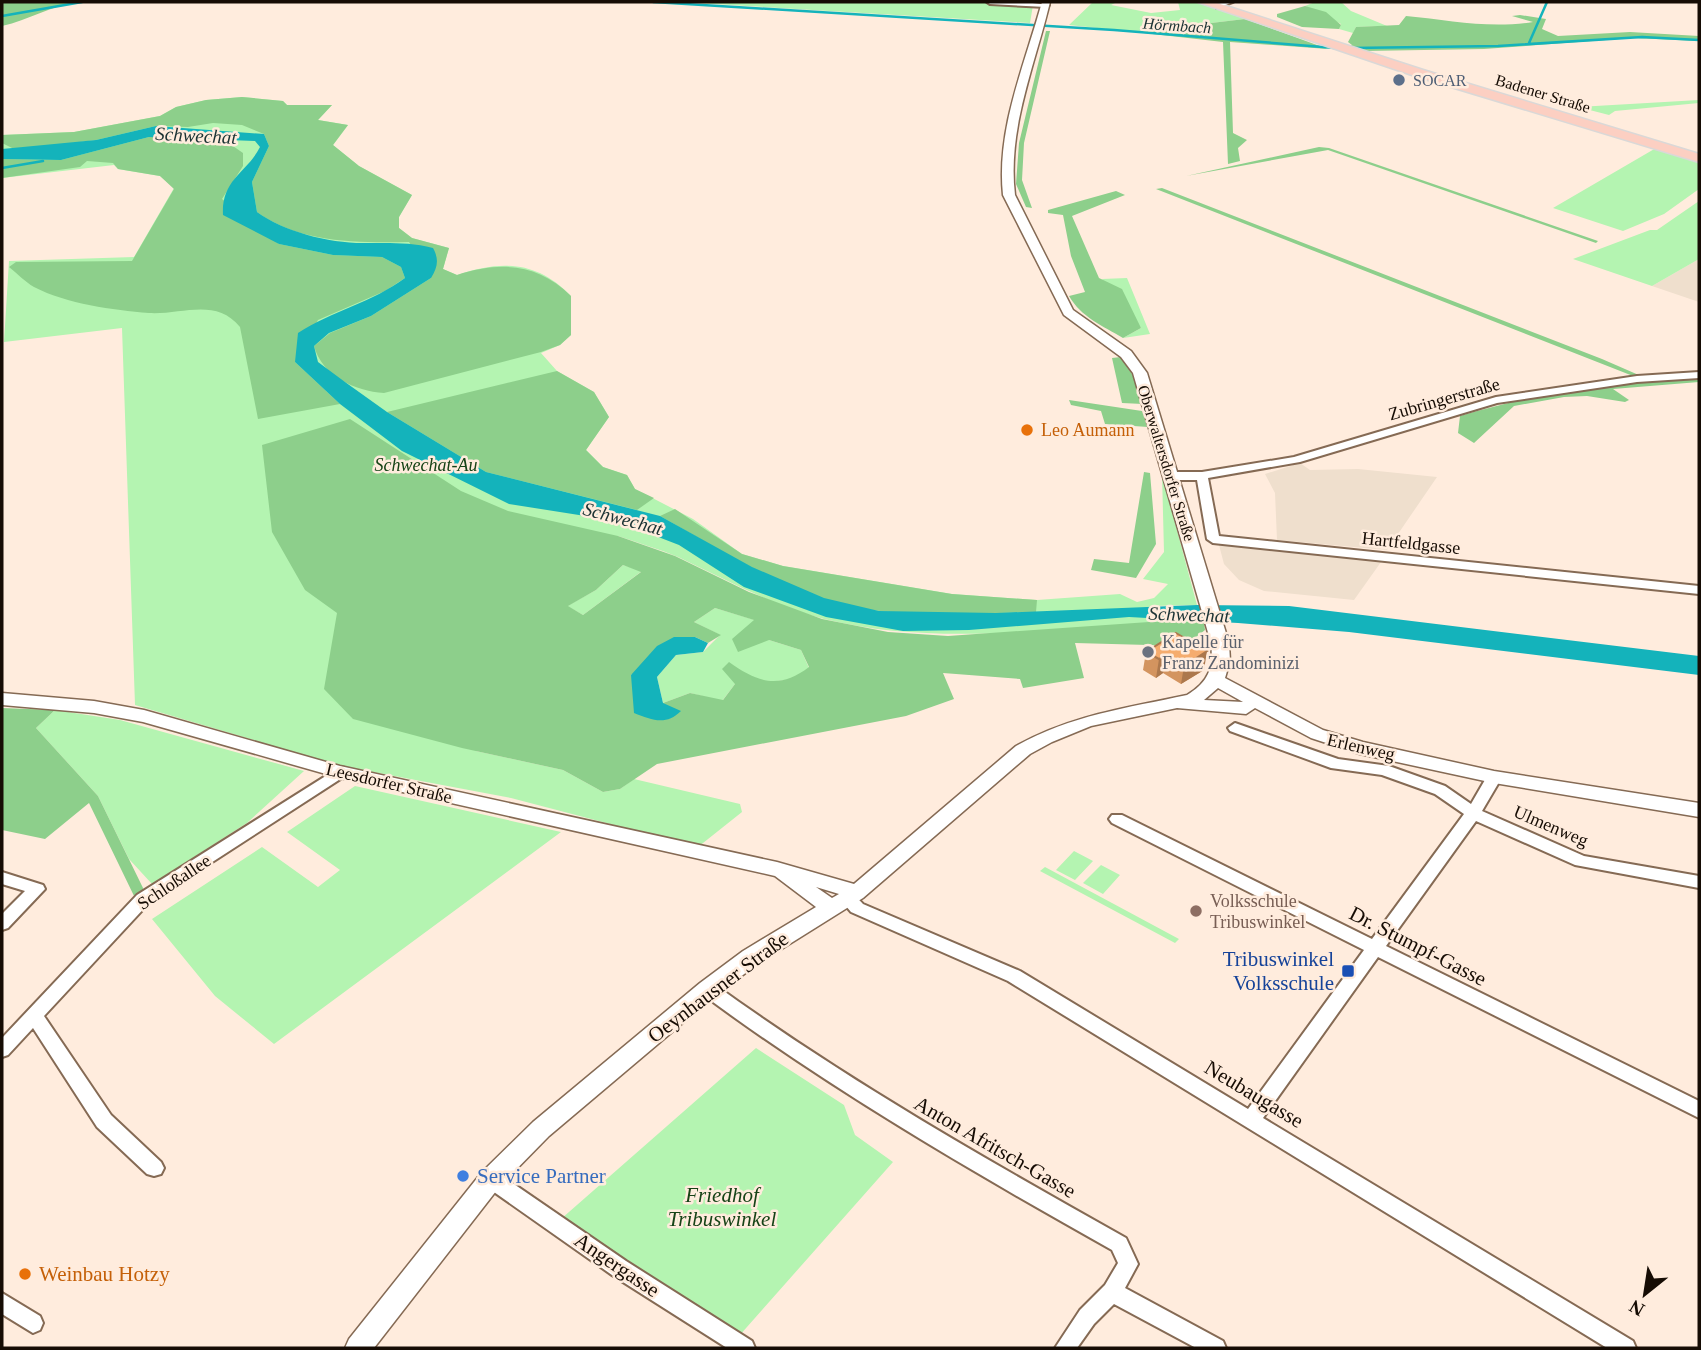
<svg xmlns="http://www.w3.org/2000/svg" width="1701" height="1350" viewBox="0 0 1701 1350" font-family="Georgia,serif">
<rect width="100%" height="100%" fill="#ffecdd"/>
<path fill="#efdfcd" d="M1699,259V302L1652,286L1666,278Z
M1300,463L1310,470L1358,469L1437,477L1387,550L1277,540L1275,493L1265,474Z
M1219,545L1333,557L1381,562L1354,600L1264,591L1239,580L1224,564Z"/>
<path fill="#b4f4b1" d="M680,2H973L1033,5L1030,23Z
M1093,2H1117L1111,5L1151,13L1180,10L1178,2H1195L1245,19L1135,32L1069,25Z
M1315,2H1341L1351,11L1387,26L1356,27L1353,33L1339,29L1341,24L1305,6Z
M242,97L283,101L287,105H332L318,120L348,125L333,145L359,166L412,195L399,217V228L412,238L449,248L443,269L457,275C502,260 537,261 571,296V335L560,345L541,353L557,371L594,392L609,417L586,450L603,467L627,475L635,489L693,519L742,554L783,566L952,594L1037,600L1120,594L1137,602L1154,598L1168,584L1143,579L1164,552L1162,474L1197,605L1151,606L1204,622C1076,623 950,650 824,619C773,606 725,579 678,557C659,549 638,543 618,536L533,607L476,751L563,770L603,792L620,789L634,779L740,804L742,812L698,847L511,798L341,766L135,705L122,328L4,342L9,261L134,257L174,188L160,176L118,169L114,165L2,178V135L74,132L160,116L176,107L206,100Z
M1699,100V103L1615,111L1609,115L1578,107Z
M1656,148L1699,161V189L1664,214L1623,231L1553,208Z
M1699,201V259L1652,286L1573,259L1650,230H1657Z
M1127,278L1150,334L1123,338L1141,328L1102,279Z
M623,565L642,571L583,615L567,606L596,590Z
M715,608L755,620L769,640L801,650L809,668L792,680L735,684L722,701L690,693L663,703L657,677L676,655L703,652L720,635L694,622Z
M55,710L120,720L304,771L247,823L152,884L129,859L98,796L36,728Z
M355,786L561,832L274,1044L215,996L152,919L262,847L318,887L340,870L287,832Z
M1074,851L1093,861L1075,880L1056,870Z
M1101,865L1120,875L1103,894L1083,883Z
M1045,867L1179,939L1175,943L1040,871Z
M756,1048L844,1105L855,1135L893,1162L739,1336L561,1219Z"/>
<path fill="#8dcf8b" fill-rule="evenodd" d="M2,2H78C50,6 29,20 2,26Z
M1305,6L1326,12L1341,25L1339,29L1302,27L1277,17V14Z
M1520,15L1546,19L1542,29L1558,36L1630,32L1699,36V41L1633,38L1484,49L1364,51L1348,47L1352,45L1348,42L1356,27L1399,25L1406,16C1450,20 1488,29 1533,22L1512,16Z
M1245,19L1328,49L1230,42L1233,133L1247,140L1238,148L1240,161L1228,164L1223,42L1135,32Z
M1046,31H1050L1024,143L1022,180L1032,208L1026,207L1016,184L1019,143Z
M242,97L283,101L287,105H332L318,120L348,125L333,145L359,166L412,195L399,217V228L412,238L449,248L443,269L457,275C500,261 538,263 571,296V335L560,345L541,352L384,393C355,391 322,376 314,346L330,333L371,316L431,278L409,242C358,243 299,243 257,212L252,182L269,146L264,134L242,125L213,123L188,127L156,126L96,140L16,150L2,143V135L74,132L160,116L176,107L206,100Z
M200,136L230,144L243,153V166L222,199L279,244L333,255L382,257L401,267L405,278L385,291L318,320L295,362L340,404L258,419L240,327C216,297 181,315 149,313C113,310 67,304 34,287C25,282 17,273 9,267L16,262L132,261L174,189L160,176L118,169L113,163L87,161L80,167L2,178V159L61,160L149,137Z
M1319,147L1329,148L1598,241L1596,243L1328,150L1186,176Z
M1162,188L1602,359L1641,376H1633L1156,189Z
M1116,191L1125,195L1072,216L1099,278L1122,289L1141,328L1123,338C1103,326 1081,317 1069,296L1085,292L1071,256L1063,215L1048,213V210Z
M1121,357L1132,374L1143,404L1122,403L1112,358Z
M557,371L594,392L609,417L586,450L603,467L627,475L635,489L654,498L637,510L486,472L387,412Z
M1699,378V382L1613,389L1629,400L1625,402L1587,396L1564,397L1514,406L1474,443L1458,433L1460,416C1537,393 1619,380 1699,378Z
M1069,400L1142,411L1148,427L1105,424L1101,411L1071,405Z
M350,419L461,491L508,511L618,536L675,556L749,592L822,619L888,632L948,636L1149,622H1204L1205,630L1185,646L1075,643L1084,678L1023,688L1020,679L943,673L954,699L906,716L657,764L620,789L603,792L563,770L462,748L353,719L324,689L337,613L305,590L272,532L262,445ZM623,565L641,572L583,615L568,606L596,590ZM715,608L754,620L732,639L738,652L769,640L801,650L809,667C779,690 757,682 729,662L722,669L735,684L723,700L690,693L663,703L631,675L695,637L708,643L721,635L694,622Z
M1144,472L1150,473L1156,544L1136,578L1091,570L1094,559L1129,563Z
M675,509L742,554L783,566L952,594L1037,600L1036,612C985,613 931,617 880,611C801,603 727,553 660,516Z
M2,708L55,710L36,728L98,796L144,890L135,898L89,803L45,839L2,830Z"/>
<path fill="#14b3bb" d="M156,126L264,134L269,146L252,182L257,212C284,232 332,244 367,243C390,243 410,242 433,248C439,259 438,267 431,278L371,316L329,333L314,346L318,362L345,382L387,412L486,472L660,516L752,567L824,598L879,611L996,613L1197,605L1289,606L1699,656V675L1349,632L1238,623L1129,617L969,630L903,631L826,617L744,587L679,545L617,521L509,504L402,451L340,404L295,362L298,333C332,311 373,302 405,278L401,267L382,257L333,255L279,244L223,215C221,179 247,173 260,147L255,141L149,137L61,160L2,159V149L96,140Z
M674,637H695L708,643L703,652L676,655L657,677L663,703L681,711C666,726 652,720 634,713L631,675L657,646Z"/>
<g fill="none" stroke-linecap="round" stroke-linejoin="round">
<path stroke="#14b3bb" stroke-width="2.5" d="M653,2L1114,30L1335,48
M2,16L82,2
M1529,43L1547,2
M1351,48L1498,46L1642,37L1699,40
M2,168L43,161"/>
<g stroke="#856a54" stroke-width="4">
<path id="minor" d="M987,2H1024L1049,5L1046,7L990,4Z
M1224,2H1233L1217,8L1214,6Z
M1699,372V378L1637,382L1497,403L1300,462L1208,478L1219,536L1699,586V594L1213,543L1207,539L1197,480H1172L1166,476L1172,472H1202L1294,457L1496,397L1637,376Z
M1235,723L1338,759L1389,766L1445,786L1471,804L1489,773H1499L1502,777L1482,811L1584,856L1699,876V888L1575,865L1476,821L1386,946L1699,1101V1118L1378,957L1263,1118L1633,1341L1636,1348H1607L1008,981L851,912L840,899L842,895C852,892 856,897 863,904L1020,971L1248,1109L1364,950L1112,823L1109,819L1112,815H1122L1372,939L1464,814L1435,794L1382,775L1331,768L1230,731L1228,728Z
M340,767L345,768L348,772L345,776L149,903L44,1016L111,1115L161,1162L164,1168L161,1174L154,1176L147,1174L97,1127L33,1028L8,1055L2,1057V1038L137,895Z
M2,872L43,885L45,889L8,928L2,930V914L25,891L2,884Z
M708,982L714,984C845,1079 985,1159 1126,1238L1138,1264L1125,1288L1223,1341L1226,1348H1196L1114,1304L1094,1324L1077,1348H1055L1080,1310L1105,1285L1118,1263L1112,1250C971,1171 832,1090 702,994L699,989L702,984Z
M491,1171L498,1173L626,1261L752,1341L755,1348H727L612,1275L484,1185L481,1179L484,1173Z
M2,1293L40,1316L43,1323L40,1330L33,1333L2,1314Z"/>
</g>
<g stroke="#856a54" stroke-width="3">
<path id="tertiary" d="M1042,2H1050C1035,65 1007,129 1015,195L1073,310L1131,351L1147,373L1229,643L1230,661L1225,678L1323,730L1363,742L1494,771L1699,803V817L1494,783L1360,754L1311,738L1255,708L1246,714L1177,708L1091,726L1052,742L1030,754L863,898L759,963L716,995L549,1136L500,1186L374,1348H345L349,1339L482,1172L533,1122L700,983L743,951L816,907L775,876L340,778L143,722L94,713L2,705V693L94,701L144,710L340,766L777,862L854,884L1016,746C1071,715 1127,708 1187,695C1209,682 1214,667 1211,643L1133,373L1121,357L1064,315L1003,195C996,129 1025,64 1042,2ZM1218,688L1243,702L1204,700ZM816,887L839,894L832,898Z"/>
</g>
<g stroke="#dad8d7" stroke-width="3">
<path id="primary" d="M1198,2H1214L1423,70L1699,154V162L1415,76Z"/>
</g>
<use href="#minor" fill="#fff" fill-rule="evenodd"/>
<use href="#tertiary" fill="#fff" fill-rule="evenodd"/>
<use href="#primary" fill="#fccfc2" fill-rule="evenodd"/>
</g>
<path fill="#d3945f" d="M1176,633L1204,670L1181,684L1163,673L1156,678L1143,670L1146,652Z"/>
<path fill="#ac784d" d="M1207,651L1204,670L1181,684L1184,666Z
M1166,655L1163,673L1156,678L1159,659Z"/>
<path fill="#f5ac6e" stroke="#ac784d" stroke-width="2" d="M1176,633L1207,651L1184,666L1166,655L1159,659L1146,652Z"/>
<circle fill="#5c6f8a" stroke="#ffecdd" stroke-width="2.5" cx="1399" cy="80" r="7"/>
<g fill="#e8710a" stroke="#ffecdd" stroke-width="2.5">
<circle cx="1027" cy="430" r="7"/>
<circle cx="25" cy="1274" r="7"/>
</g>
<circle fill="#6b7280" stroke="#ffecdd" stroke-width="2.5" cx="1148" cy="652" r="7"/>
<circle fill="#8d6e63" stroke="#ffecdd" stroke-width="2.5" cx="1196" cy="911" r="7"/>
<rect fill="#1a4fb4" stroke="#ffecdd" stroke-width="2.5" x="1341" y="964" width="14" height="14" rx="3.5"/>
<circle fill="#3f7fe0" stroke="#ffecdd" stroke-width="2.5" cx="463" cy="1176" r="7"/>
<g text-anchor="middle" stroke-width="5" stroke-linejoin="round" paint-order="stroke">
<g font-size="16" font-style="italic" fill="#1b3234" stroke="#ffecdd">
<text transform="translate(1177 25) rotate(4)" y="6">Hörmbach</text>
</g>
<g font-size="16" fill="#4e5e75" stroke="#ffecdd" text-anchor="start">
<text x="1413" y="86">SOCAR</text>
</g>
<g font-size="16" fill="#160c04" stroke="#ffecdd">
<text transform="translate(1543 93) rotate(17)" y="6">Badener Straße</text>
<text transform="translate(1167 463) rotate(73)" y="6">Oberwaltersdorfer Straße</text>
</g>
<g font-size="18" fill="#160c04" stroke="#ffecdd">
<text transform="translate(1444 399) rotate(-16)" y="6">Zubringerstraße</text>
<text transform="translate(1411 543) rotate(6)" y="6">Hartfeldgasse</text>
<text transform="translate(1361 747) rotate(13)" y="6">Erlenweg</text>
<text transform="translate(389 783) rotate(13)" y="6">Leesdorfer Straße</text>
<text transform="translate(1551 826) rotate(23)" y="6">Ulmenweg</text>
<text transform="translate(174 882) rotate(-34)" y="6">Schloßallee</text>
</g>
<g font-size="18" fill="#c56008" stroke="#ffecdd" text-anchor="start">
<text x="1041" y="436">Leo Aumann</text>
</g>
<g font-size="18" font-style="italic" fill="#164316" stroke="#ffecdd">
<text x="426" y="471">Schwechat-Au</text>
</g>
<g font-size="18" fill="#5b616d" stroke="#ffecdd" text-anchor="start">
<text x="1162" y="648">Kapelle für<tspan x="1162" dy="21">Franz Zandominizi</tspan></text>
</g>
<g font-size="18" fill="#785e54" stroke="#ffecdd" text-anchor="start">
<text x="1210" y="907">Volksschule<tspan x="1210" dy="21">Tribuswinkel</tspan></text>
</g>
<g font-size="19" font-style="italic" fill="#1b3234" stroke="#ffecdd">
<text transform="translate(196 135) rotate(3)" y="7">Schwechat</text>
<text transform="translate(623 518) rotate(15)" y="7">Schwechat</text>
<text transform="translate(1189 614) rotate(2)" y="7">Schwechat</text>
</g>
<g font-size="21" fill="#160c04" stroke="#ffecdd">
<text transform="translate(1418 946) rotate(27)" y="7">Dr. Stumpf-Gasse</text>
<text transform="translate(718 987) rotate(-37)" y="7">Oeynhausner Straße</text>
<text transform="translate(1254 1094) rotate(31)" y="7">Neubaugasse</text>
<text transform="translate(995 1147) rotate(30)" y="7">Anton Afritsch-Gasse</text>
<text transform="translate(617 1265) rotate(34)" y="7">Angergasse</text>
</g>
<g font-size="21" fill="#164399" stroke="#ffecdd" text-anchor="end">
<text x="1334" y="966">Tribuswinkel<tspan x="1334" dy="24">Volksschule</tspan></text>
</g>
<g font-size="21" fill="#366cbe" stroke="#ffecdd" text-anchor="start">
<text x="477" y="1183">Service Partner</text>
</g>
<g font-size="21" font-style="italic" fill="#164316" stroke="#ffecdd">
<text x="722" y="1202">Friedhof<tspan x="722" dy="24">Tribuswinkel</tspan></text>
</g>
<g font-size="21" fill="#c56008" stroke="#ffecdd" text-anchor="start">
<text x="39" y="1281">Weinbau Hotzy</text>
</g>
</g>
<rect width="1701" height="1350" fill="none" stroke="#160c04" stroke-width="7"/>
<g transform="translate(1645 1294) rotate(210)" stroke="#ffecdd" stroke-width="5" paint-order="stroke">
<path d="M0-5L12 26L0 18L-12 26Z" fill="#160c04"/>
<text y="-10" font-size="19" font-weight="bold" text-anchor="middle" fill="#160c04">N</text>
</g>
</svg>
